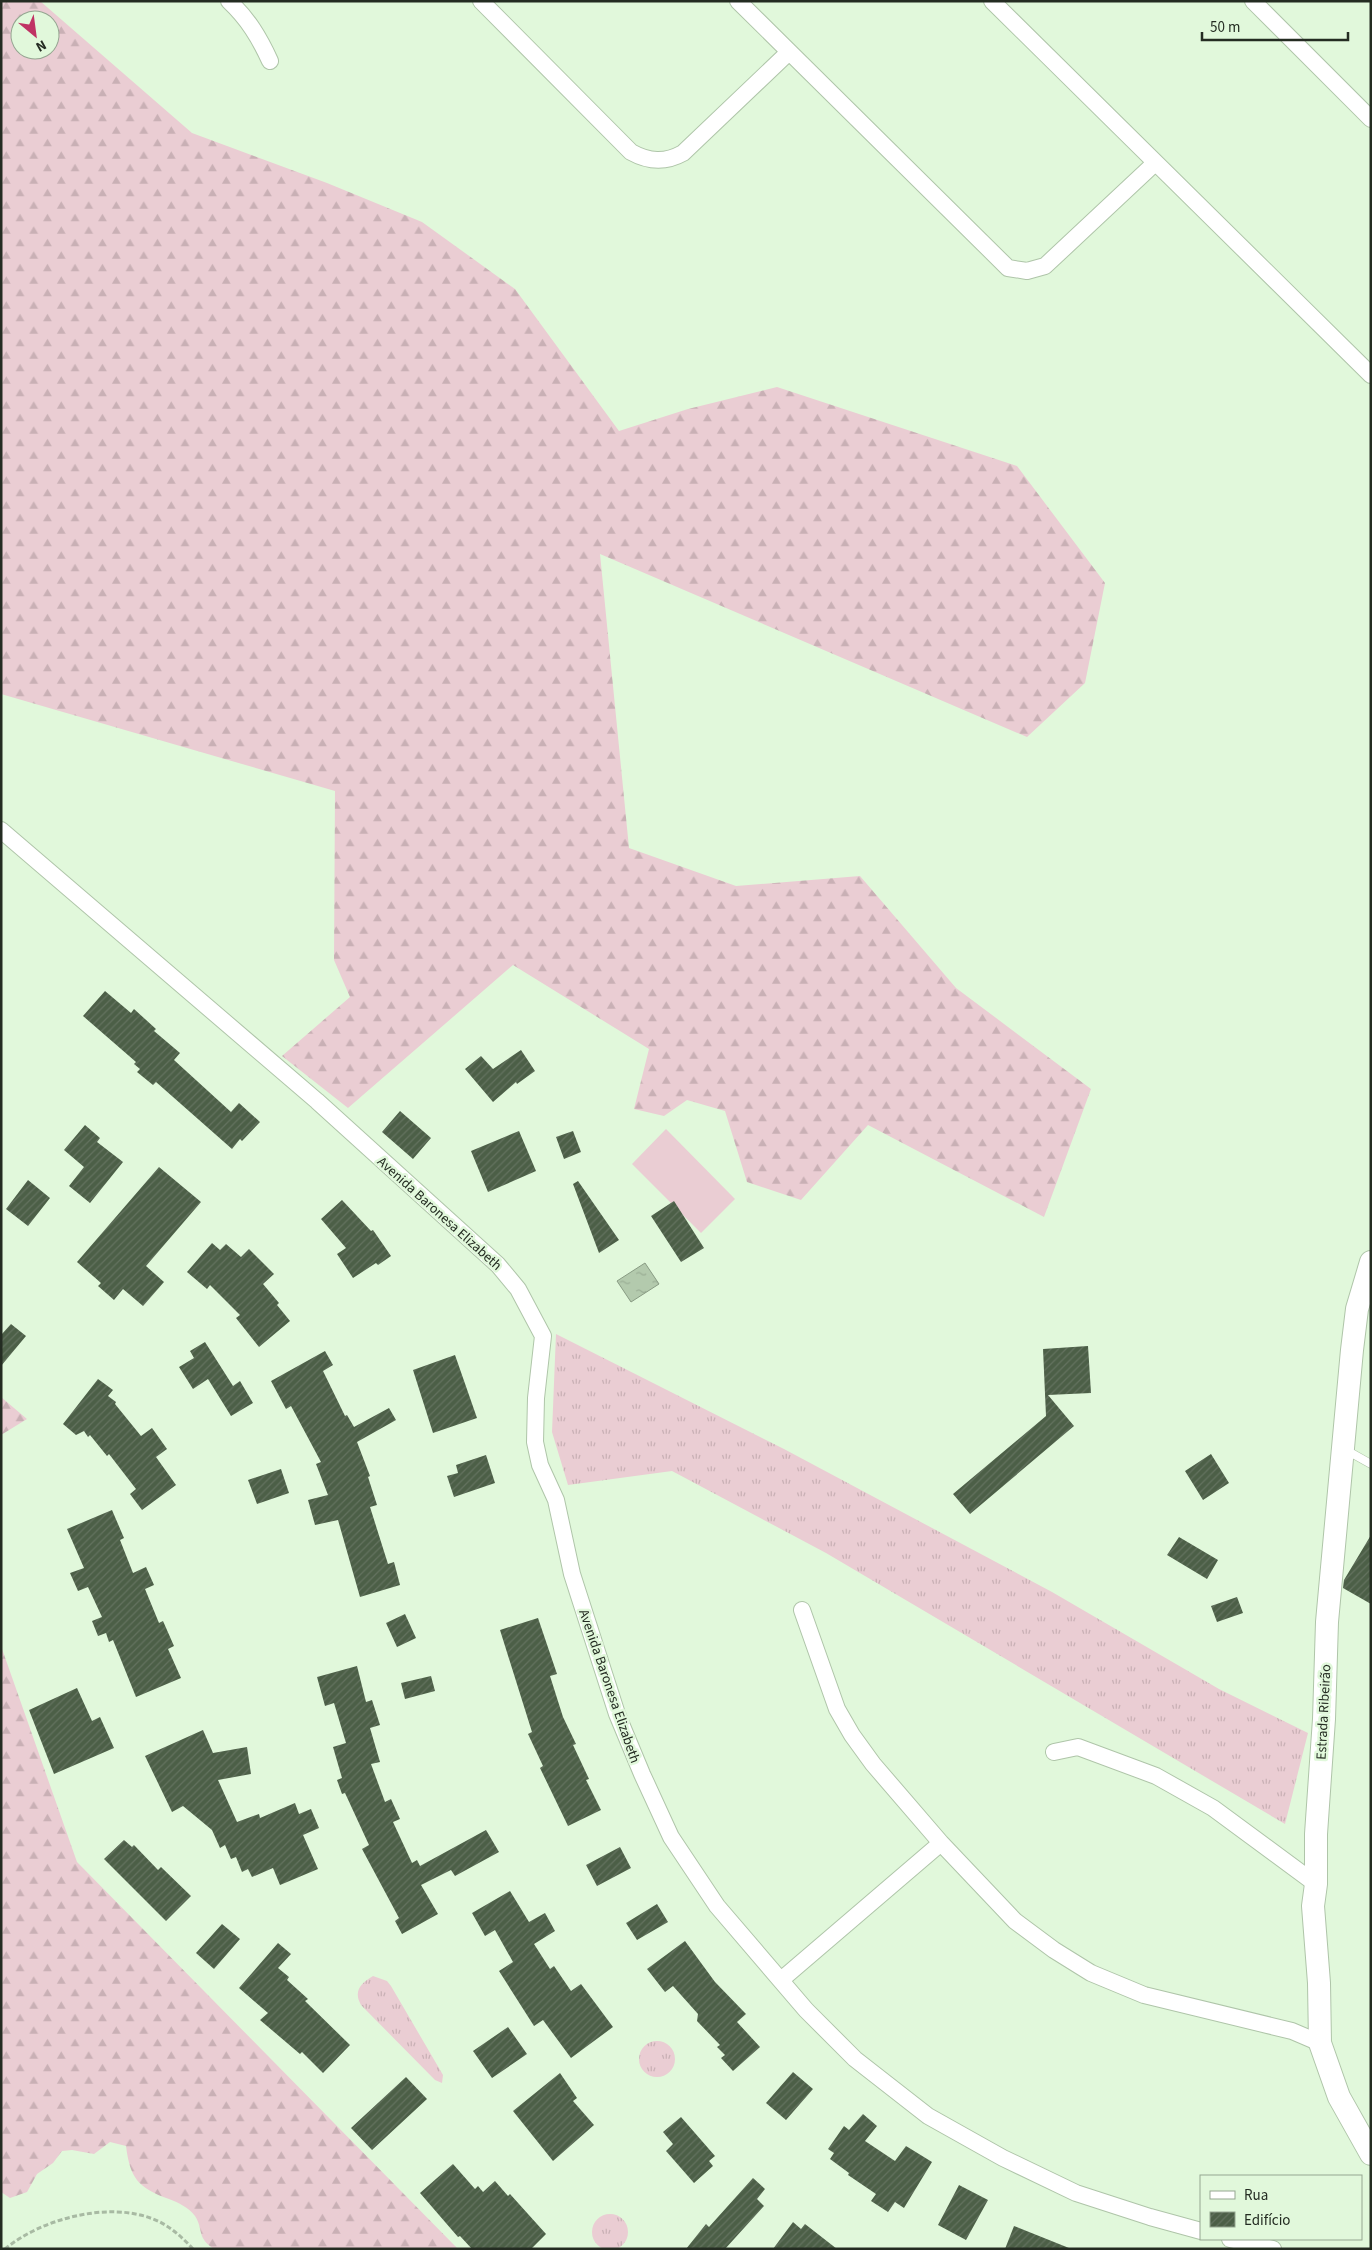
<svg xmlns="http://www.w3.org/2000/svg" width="1372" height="2250" viewBox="0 0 1372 2250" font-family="'Source Sans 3',sans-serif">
<defs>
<pattern id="grass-tufts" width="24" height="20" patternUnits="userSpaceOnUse" patternTransform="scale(1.25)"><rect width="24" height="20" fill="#eacdd3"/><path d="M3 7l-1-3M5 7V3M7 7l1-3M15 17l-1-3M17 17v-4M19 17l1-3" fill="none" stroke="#c9b0b5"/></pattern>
<pattern id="forest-firs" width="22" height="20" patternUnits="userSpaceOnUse" patternTransform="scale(1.25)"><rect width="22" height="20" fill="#eacdd3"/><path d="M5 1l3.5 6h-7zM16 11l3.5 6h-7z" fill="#c9b0b5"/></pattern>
<pattern id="water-ripples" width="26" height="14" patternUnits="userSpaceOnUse" patternTransform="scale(1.25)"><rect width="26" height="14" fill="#b3caad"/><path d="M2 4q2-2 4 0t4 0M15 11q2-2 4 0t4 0" fill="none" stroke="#9aae95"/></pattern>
<pattern id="building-hatch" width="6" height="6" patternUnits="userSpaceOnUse" patternTransform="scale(1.25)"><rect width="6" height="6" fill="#4c5f47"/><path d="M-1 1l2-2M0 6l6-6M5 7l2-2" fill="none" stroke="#63725f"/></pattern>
</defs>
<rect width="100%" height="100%" fill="#e1f8db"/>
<path fill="url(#grass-tufts)" d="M556,1334L784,1449L1052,1592L1219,1689L1308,1733L1285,1824L826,1553L672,1471L568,1485L552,1432Z
M373,1976L387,1981L391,1986L443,2075L442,2083L435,2080L361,2005C353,1991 361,1983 373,1976Z
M639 2059a18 18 0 1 1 36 0a18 18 0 1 1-36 0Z
M592 2232a18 18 0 1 1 36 0a18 18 0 1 1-36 0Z"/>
<path fill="url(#forest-firs)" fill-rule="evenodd" d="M1,1H40L192,133L327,183L422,222L515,289L619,431L688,409L777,387L1017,466L1105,583L1085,683L1027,737L600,554L629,848L736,886L860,876L956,988L1091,1089L1044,1217L868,1125L801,1200L747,1182L725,1111L687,1100L664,1116L634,1109L649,1049L513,965L348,1108L282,1056L350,997L334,960L335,791L1,694ZM20,20H50V50H20Z
M1,1397L27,1419L1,1435Z
M1,1646L77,1862L458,2249H214C196,2237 204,2230 195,2216C188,2207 179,2203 169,2199C138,2188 130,2178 126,2146L110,2142L94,2154L72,2150L62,2151L53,2163L37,2174L27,2192L10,2198L1,2192Z"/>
<path fill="#eacdd3" d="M666,1129L735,1199L701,1233L632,1164Z"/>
<path fill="url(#water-ripples)" stroke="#889b83" d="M645,1263L659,1284L631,1302L617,1281Z"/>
<path fill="url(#building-hatch)" d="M105,991L131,1013L134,1009L156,1029L154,1031L180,1053L174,1060L231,1112L239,1103L260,1122L242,1141L240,1139L232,1149L156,1082L153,1085L137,1072L140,1069L134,1064L136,1062L83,1016Z
M521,1050L535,1071L517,1084L516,1082L493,1102L465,1069L481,1056L493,1069Z
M400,1111L431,1138L413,1159L382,1132Z
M85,1125L100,1138L97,1142L123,1162L90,1203L69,1186L84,1167L64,1150Z
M519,1131L536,1171L488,1192L471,1151Z
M573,1131L581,1152L564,1159L556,1137Z
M159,1167L201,1202L146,1266L164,1282L143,1306L123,1289L114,1300L98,1286L101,1283L77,1262Z
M28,1180L50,1198L28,1226L6,1209Z
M578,1181L619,1240L599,1253L573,1184Z
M342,1200L371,1231L373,1230L391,1256L378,1265L376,1263L353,1278L337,1254L346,1248L321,1219Z
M674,1201L704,1248L681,1262L651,1216Z
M212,1243L220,1250L226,1244L241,1257L249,1249L274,1274L263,1284L279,1303L277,1305L290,1321L259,1347L236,1318L240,1315L210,1285L207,1289L187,1272Z
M11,1324L26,1336L1,1366V1335Z
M205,1342L233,1386L240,1381L253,1403L231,1416L208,1379L193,1389L179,1367L194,1358L190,1351Z
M1088,1346L1091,1393L1048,1395L1074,1426L970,1514L953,1494L1046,1416L1043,1349Z
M325,1351L333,1365L323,1371L345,1416L347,1415L354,1427L389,1408L396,1420L357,1442L370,1476L368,1477L377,1505L370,1507L388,1564L394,1562L400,1585L360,1597L338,1520L315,1525L308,1500L328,1495L316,1464L321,1462L291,1406L286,1409L271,1381Z
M455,1355L477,1418L433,1433L413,1370Z
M98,1379L113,1390L108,1396L116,1402L115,1404L141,1436L152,1428L167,1449L156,1457L176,1485L142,1510L130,1494L136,1489L109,1454L107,1456L90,1435L88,1437L84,1431L76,1435L63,1424Z
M1211,1454L1229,1483L1203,1500L1185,1471Z
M486,1455L495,1483L454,1497L447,1476L458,1473L456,1465Z
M281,1469L289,1493L257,1504L248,1480Z
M112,1510L124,1538L120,1540L133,1573L146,1567L154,1585L145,1589L159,1623L163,1621L174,1646L168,1649L181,1678L136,1697L113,1640L109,1642L106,1633L98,1636L92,1621L102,1617L88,1587L78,1591L70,1573L84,1568L67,1529Z
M1371,1535V1604L1343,1588L1344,1580Z
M1179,1537L1218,1560L1207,1579L1167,1555Z
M1237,1597L1243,1613L1217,1622L1211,1606Z
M405,1614L416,1638L397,1647L386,1623Z
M538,1618L557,1674L550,1676L563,1717L576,1744L573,1745L589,1779L586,1780L601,1810L568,1826L540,1768L543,1766L528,1734L532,1732L500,1630Z
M357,1666L366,1702L372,1700L380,1725L370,1728L380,1762L371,1764L385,1802L391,1799L400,1819L393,1822L412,1863L417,1860L420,1866L486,1830L499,1852L455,1876L451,1870L421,1885L438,1914L402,1934L395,1921L399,1918L362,1849L369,1845L345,1793L342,1794L337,1780L342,1778L333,1747L346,1743L334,1703L325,1706L317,1677Z
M431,1676L435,1691L405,1699L401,1683Z
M77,1688L92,1721L100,1717L114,1748L54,1774L29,1710Z
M203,1730L213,1753L247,1747L251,1774L218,1780L237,1822L259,1814L260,1818L295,1803L299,1814L311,1809L319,1828L303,1835L318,1869L280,1885L273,1868L252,1877L248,1869L242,1872L236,1857L231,1859L225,1845L220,1848L212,1830L183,1806L172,1812L145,1756Z
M124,1840L132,1847L134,1845L158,1870L161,1867L191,1896L166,1921L104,1859Z
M620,1847L631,1868L597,1886L586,1865Z
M510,1891L529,1922L545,1913L555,1931L534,1944L550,1969L554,1966L571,1991L581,1984L613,2027L571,2058L543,2020L534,2026L499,1971L513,1962L495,1930L485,1936L472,1913Z
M657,1904L668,1922L637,1940L626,1923Z
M222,1924L240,1939L214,1969L196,1953Z
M685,1941L715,1982L746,2014L737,2022L760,2047L733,2071L721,2058L725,2055L717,2047L720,2045L697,2021L698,2014L673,1986L665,1992L647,1969Z
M278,1943L291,1954L278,1968L289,1977L287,1980L308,1999L305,2001L350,2045L323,2073L302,2052L300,2054L260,2020L268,2013L239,1988Z
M508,2027L527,2054L492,2078L473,2051Z
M793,2072L813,2089L786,2120L766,2103Z
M560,2073L577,2098L573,2101L594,2125L553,2161L513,2111Z
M406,2077L427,2099L372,2150L351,2128Z
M863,2114L877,2126L865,2141L895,2161L906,2146L932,2162L904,2208L895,2202L888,2212L871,2201L876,2194L848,2175L849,2173L830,2159L834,2153L828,2149L844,2126L849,2130Z
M681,2117L715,2156L709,2161L713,2166L694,2183L666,2151L673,2144L663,2132Z
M453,2164L475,2189L478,2186L483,2192L495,2181L508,2196L510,2194L546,2234L531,2249H472L460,2236L458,2237L420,2193Z
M753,2178L765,2189L757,2199L764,2206L725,2249H686L706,2224L709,2227Z
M959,2185L988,2200L966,2240L938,2225Z
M793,2222L801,2229L805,2224L837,2249H773Z
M1014,2226L1069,2248V2249H1005Z"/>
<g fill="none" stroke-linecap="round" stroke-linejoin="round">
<g stroke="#afc5a9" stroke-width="9">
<path id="lane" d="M1346,1450L1371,1464"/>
</g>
<g stroke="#afc5a9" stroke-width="18">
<path id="street" d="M229,1C248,19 259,37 270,61
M481,1L631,152C649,162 665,163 683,153L789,52
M738,1L1008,268L1027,271L1045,266L1155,163
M992,1L1371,375
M1253,1L1371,119
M1,830L317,1101L498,1265L518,1289L543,1336L536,1398L535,1442L540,1465L556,1500L572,1574L617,1714L642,1774L671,1837L717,1906L806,2010L855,2059L928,2116L1003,2158L1076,2193L1150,2217L1201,2231
M802,1610L837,1709L852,1735L873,1764L941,1843L1015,1921L1054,1950L1091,1973L1144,1995L1292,2031L1320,2043
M1054,1752L1078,1747L1156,1776L1213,1808L1316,1884
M781,1980L941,1843
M1230,2239L1273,2249"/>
</g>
<g stroke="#afc5a9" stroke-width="24">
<path id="secondary" d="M1371,1262L1357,1309L1352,1350L1327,1622L1324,1719L1316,1834V1884L1313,1906L1319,1983L1320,2043L1339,2097L1371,2154"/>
</g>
<path stroke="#a8baa3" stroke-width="3" stroke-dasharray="5 2.5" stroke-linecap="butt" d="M5,2249C41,2219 108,2201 153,2219C169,2225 182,2237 193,2249"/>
<use href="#lane" stroke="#fff" stroke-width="8"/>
<use href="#street" stroke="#fff" stroke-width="16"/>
<use href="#secondary" stroke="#fff" stroke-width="22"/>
</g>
<g text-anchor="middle" stroke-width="5" stroke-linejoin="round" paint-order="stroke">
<g font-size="14" fill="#242c22" stroke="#e1f8db">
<text transform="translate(440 1213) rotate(42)" y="5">Avenida Baronesa Elizabeth</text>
<text transform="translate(610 1686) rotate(71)" y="5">Avenida Baronesa Elizabeth</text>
<text transform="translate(1323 1712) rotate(-87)" y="5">Estrada Ribeirão</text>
</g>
</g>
<rect width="1372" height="2250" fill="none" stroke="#242c22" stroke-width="5"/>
<rect x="1200" y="2175" width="162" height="65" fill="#e1f8db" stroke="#95a691"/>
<rect x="1210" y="2191" width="25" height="8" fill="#ffffff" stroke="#95a691"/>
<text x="1244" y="2200" font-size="15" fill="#242c22">Rua</text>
<rect x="1210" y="2212" width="25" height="15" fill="url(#building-hatch)" stroke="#95a691"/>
<text x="1244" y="2225" font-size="15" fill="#242c22">Edifício</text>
<g transform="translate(35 35) rotate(151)"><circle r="24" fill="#e1f8db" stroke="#95a691"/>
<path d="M0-4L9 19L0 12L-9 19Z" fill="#c03364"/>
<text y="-8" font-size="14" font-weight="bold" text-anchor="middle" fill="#242c22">N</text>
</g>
<path d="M1202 32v8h146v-8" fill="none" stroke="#242c22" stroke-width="2.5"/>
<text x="1210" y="32" font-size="15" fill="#242c22" stroke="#e1f8db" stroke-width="4" paint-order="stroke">50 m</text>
</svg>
